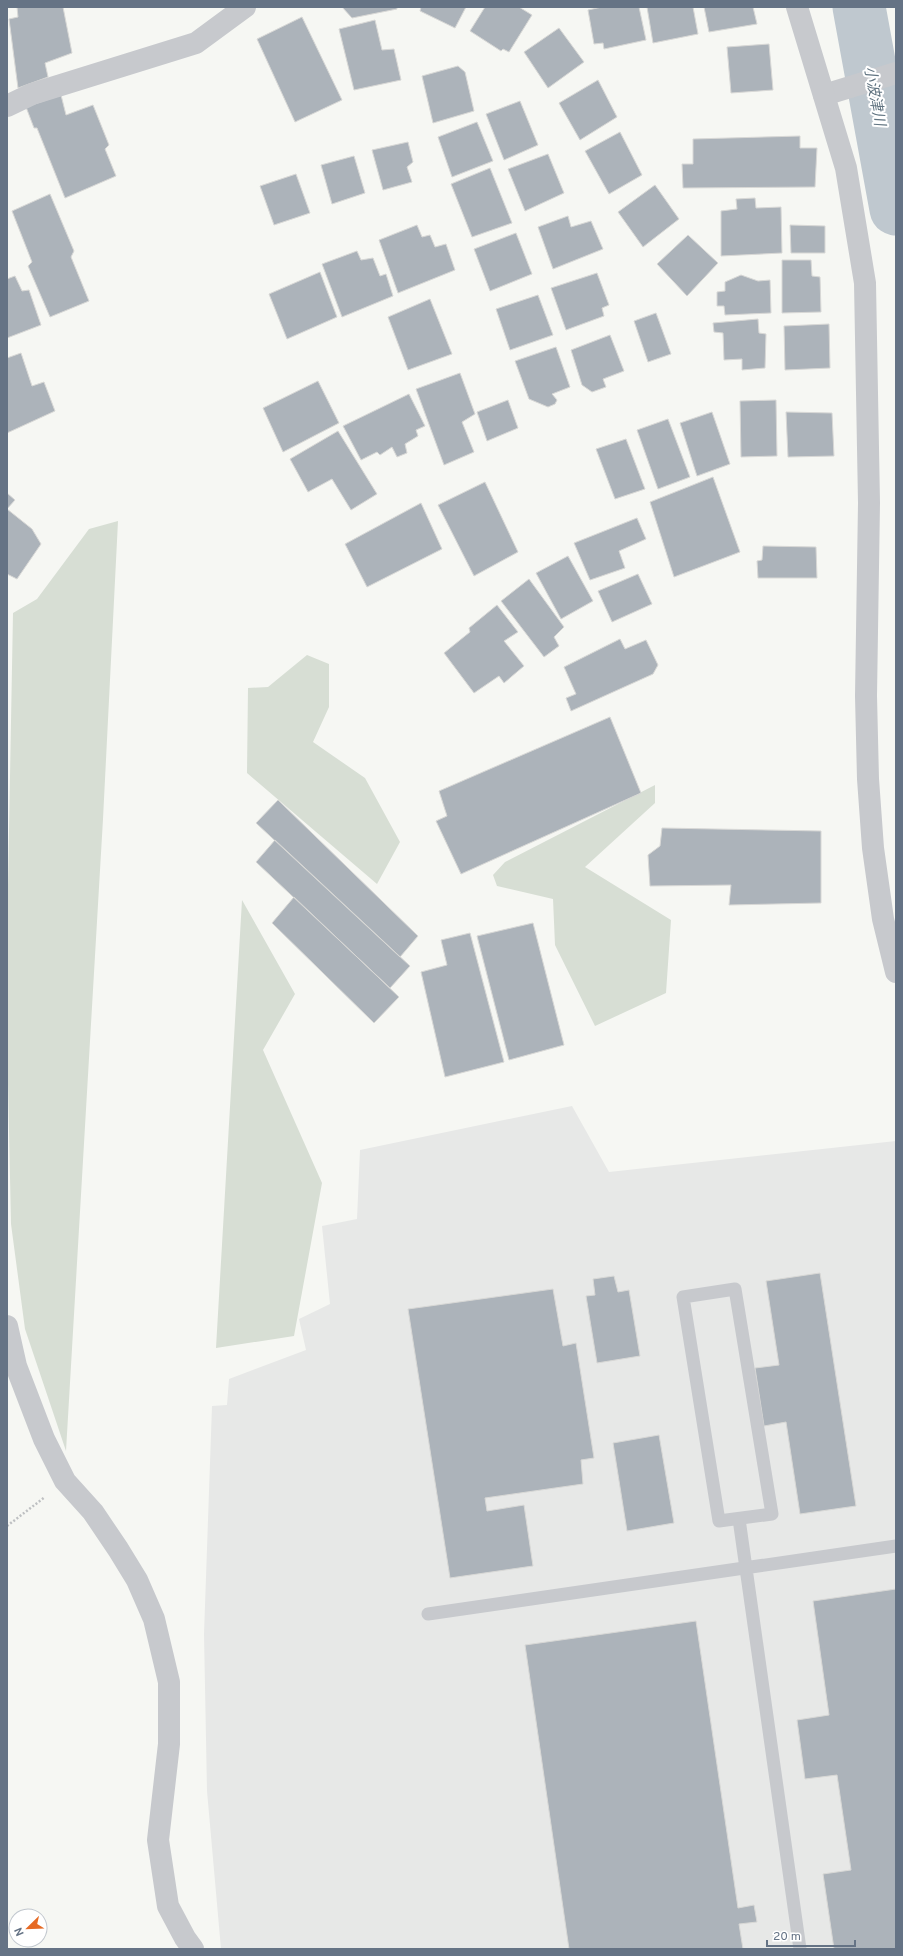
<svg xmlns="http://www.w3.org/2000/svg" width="903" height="1956" viewBox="0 0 903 1956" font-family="Overpass,'Noto Sans JP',sans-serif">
<rect width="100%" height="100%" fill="#f6f7f3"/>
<path fill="#e7e8e7" d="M572,1106L609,1172L896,1141V1949H221L207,1791L204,1634L212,1406L227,1405L229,1379L306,1350L299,1319L330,1304L322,1226L357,1219L360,1150Z"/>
<path fill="#d7ded4" d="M118,521L103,819L66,1451L25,1329L11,1224L7,1037V940L13,613L37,599L89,529Z
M307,655L329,664V707L313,742L365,778L400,842L377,884L247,773L248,688L268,687Z
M655,785V803L585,867L671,920L666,993L595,1026L555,945L553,899L497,886L493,875L505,862Z
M242,900L295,994L263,1050L322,1183L294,1336L216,1348Z"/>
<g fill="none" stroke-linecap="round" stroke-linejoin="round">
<path stroke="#bfc8cf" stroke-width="53" d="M859,7L896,209"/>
</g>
<path fill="#acb3ba" stroke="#d8d8d6" d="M17,7H63L72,53L45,63L48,77L18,88L9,19L18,17Z
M342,7H397V9L352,18Z
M421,7H466L455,28L420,11Z
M485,7H519L532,15L509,52L503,49L501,51L470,31Z
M602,7H639L646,40L604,49L603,43L594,44L588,10Z
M647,7H693L698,34L653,43Z
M704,7H753L757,24L709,32Z
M302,17L342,100L295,122L257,39Z
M375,20L382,50L394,49L401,80L354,90L339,29Z
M559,28L584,62L548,88L524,52Z
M769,44L773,90L731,93L727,47Z
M458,66L465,72L474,111L433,123L422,76Z
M598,80L617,117L580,140L559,103Z
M61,95L66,115L93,105L109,145L105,149L116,176L65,198L37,128H34L26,107Z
M520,101L538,145L504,160L486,114Z
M477,122L493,161L452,177L438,137Z
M620,132L642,175L609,194L585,151Z
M800,136V148H817L815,187L683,188L682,164H693V139Z
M408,142L413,162L407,167L412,182L383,190L372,150Z
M548,154L564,193L525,211L508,169Z
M354,156L365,193L332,204L321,165Z
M490,168L512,223L472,237L451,184Z
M296,174L310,213L274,225L260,186Z
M655,185L679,219L643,247L618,212Z
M50,194L74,251L71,257L89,301L50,317L28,266L32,262L12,211Z
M755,198L756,208L781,207L782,253L721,256V211L737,209L736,199Z
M568,216L571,227L591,221L603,249L553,269L538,227Z
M417,225L422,237L430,235L435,247L446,244L455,270L398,293L379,240Z
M790,225L825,226V253H791Z
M516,233L532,274L490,291L474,249Z
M688,235L718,263L687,296L657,264Z
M357,251L361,260L373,258L380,276L386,274L393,296L342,317L322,264Z
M782,260H811L812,276L820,277L821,312L782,313Z
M320,272L337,317L287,339L269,294Z
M597,273L609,305L602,308L604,316L566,330L551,288Z
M741,275L758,281L770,280L771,313L725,315L724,306H717V292L725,291V282Z
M15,276L22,291L29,290L41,325L7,338V279Z
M538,295L553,335L510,350L496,309Z
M430,299L452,354L408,370L388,317Z
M656,313L671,354L648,362L634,321Z
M758,319L759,333L766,334L765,368L742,370V359L724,360L723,333L714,332L713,323Z
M829,324L830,368L785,370L784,326Z
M610,335L624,371L603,379L606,387L592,392L582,385L571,350Z
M556,347L570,387L552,394L557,400L555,404L548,407L529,399L515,361Z
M21,353L32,386L44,382L55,411L7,433V358Z
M460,373L475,414L462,422L474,452L444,465L416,389Z
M318,381L339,423L283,452L263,408Z
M409,394L425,426L416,430L418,436L405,444L407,453L397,457L392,447L380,455L377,452L361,460L343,426Z
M508,400L518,428L487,441L477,412Z
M776,400L777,456L741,457L740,401Z
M712,412L730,464L697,476L680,423Z
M786,412L832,413L834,456L788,457Z
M668,419L690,477L658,489L637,430Z
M338,431L377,494L351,510L332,479L308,492L290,459Z
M626,439L645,489L615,499L596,449Z
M713,477L740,552L674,577L650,502Z
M485,482L518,552L474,576L438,505Z
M7,493L15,500L7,509L32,529L41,544L17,579L7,574Z
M421,503L442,549L367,587L345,544Z
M637,518L646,539L619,551L625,568L590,580L574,543Z
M763,546L816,547L817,578H758L757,561L762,560Z
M568,556L593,601L561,619L536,573Z
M638,574L652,604L612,622L598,591Z
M529,579L564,627L554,637L559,646L544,657L501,601Z
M497,605L518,632L504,641L524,666L504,683L499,676L474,693L444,653L470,632L469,628Z
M620,639L625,649L646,640L658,665L653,674L571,711L566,698L576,694L564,667Z
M610,717L641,793L461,874L436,821L447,816L439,791Z
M278,800L418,936L400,957L256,823Z
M662,828L821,831V903L729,905L731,885L650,886L648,855L660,846Z
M275,840L410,966L390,988L256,862Z
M294,897L399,997L374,1023L272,923Z
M533,923L564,1045L509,1060L477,936Z
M470,933L504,1062L445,1077L421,972L447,965L441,940Z
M820,1273L856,1506L800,1514L786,1422L764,1426L755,1368L779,1365L766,1281Z
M614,1276L618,1292L629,1290L640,1356L597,1363L586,1296L595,1295L593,1279Z
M553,1289L563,1346L576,1343L594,1458L581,1460L583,1484L485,1498L487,1511L524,1505L533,1566L450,1578L408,1309Z
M659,1435L674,1523L627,1531L613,1443Z
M896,1589V1949H834L823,1874L851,1870L837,1775L805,1779L797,1720L829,1715L813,1601Z
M696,1621L738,1908L754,1905L757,1922L739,1924L743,1949H569L525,1645Z"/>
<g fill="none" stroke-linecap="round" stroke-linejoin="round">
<path stroke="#bec0c2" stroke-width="2.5" stroke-dasharray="2 2" stroke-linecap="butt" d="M7,1526L45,1497"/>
<path stroke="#c7c9cd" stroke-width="13" d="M735,1289L772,1514L719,1521L683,1297Z
M739,1519L800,1949
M428,1614L896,1546"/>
<path stroke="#c7c9cd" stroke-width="22" d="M824,95L896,73
M7,106L32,94L196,43L245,7
M7,1326L16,1366L44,1439L65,1481L93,1512L118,1549L137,1580L154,1619L169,1682V1744L158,1840L168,1906L185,1938L193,1949"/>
<path stroke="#c7c9cd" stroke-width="22" d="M797,7L846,168L865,283L869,503L866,696L868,779L873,848L883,919L896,972"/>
</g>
<g text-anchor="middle" stroke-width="4" stroke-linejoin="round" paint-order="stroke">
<g font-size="15" font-style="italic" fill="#617481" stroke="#fff">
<text transform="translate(875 96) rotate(80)" y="5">小波津川</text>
</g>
</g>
<rect width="903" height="1956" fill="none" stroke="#657385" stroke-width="16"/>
<g transform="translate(28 1928) rotate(247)"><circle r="19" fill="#ffffff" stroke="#c1c7ce"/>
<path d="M0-3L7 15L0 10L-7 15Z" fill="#e66a24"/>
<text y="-6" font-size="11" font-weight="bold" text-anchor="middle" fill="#657385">N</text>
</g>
<path d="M767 1940v6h88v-6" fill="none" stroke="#657385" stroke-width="2"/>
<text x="773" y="1940" font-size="12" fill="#657385" stroke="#ffffff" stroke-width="3" paint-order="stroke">20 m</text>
</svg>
